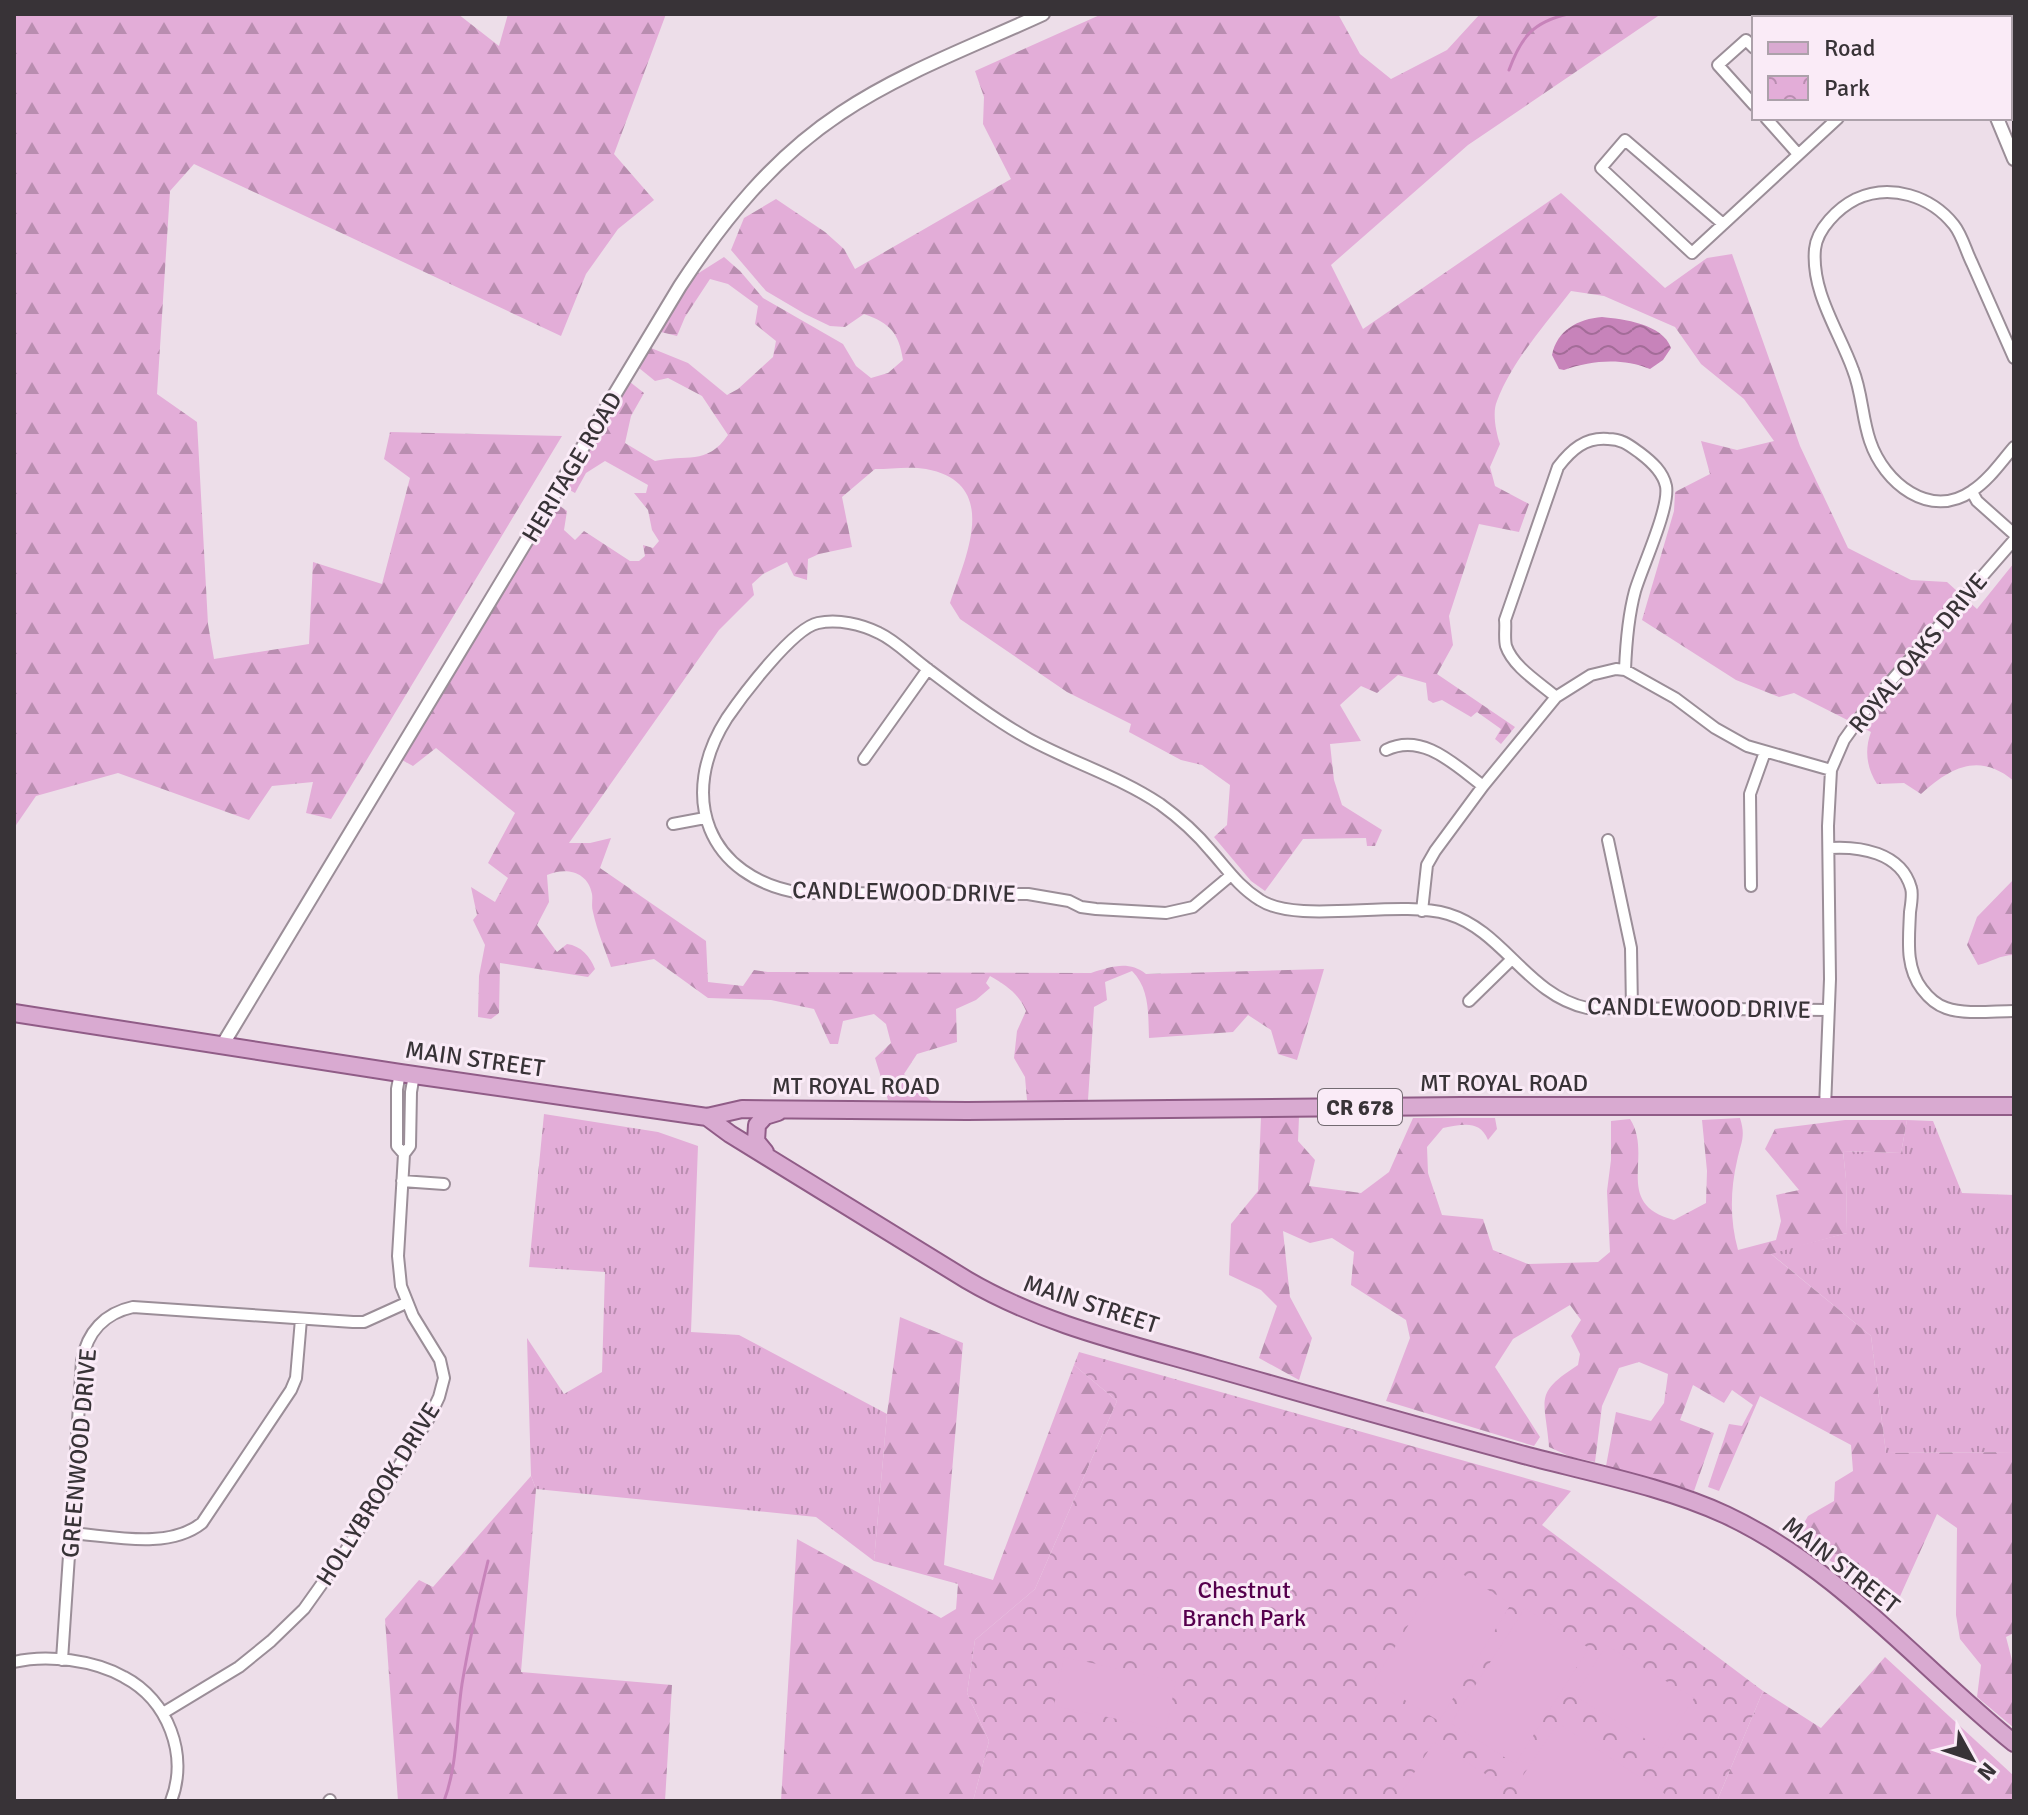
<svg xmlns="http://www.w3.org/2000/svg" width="2028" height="1815" viewBox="0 0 2028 1815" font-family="Signika,sans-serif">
<defs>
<pattern id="grass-tufts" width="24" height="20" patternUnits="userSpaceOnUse" patternTransform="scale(2)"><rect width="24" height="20" fill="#e3add8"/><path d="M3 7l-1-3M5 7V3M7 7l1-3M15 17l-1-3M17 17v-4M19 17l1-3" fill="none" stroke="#b98db0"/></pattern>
<pattern id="forest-firs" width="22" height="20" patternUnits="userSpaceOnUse" patternTransform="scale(2)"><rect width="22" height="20" fill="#e3add8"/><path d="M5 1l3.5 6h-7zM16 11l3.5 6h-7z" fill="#b98db0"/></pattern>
<pattern id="park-crowns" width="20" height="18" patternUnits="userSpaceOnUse" patternTransform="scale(2)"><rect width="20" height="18" fill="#e3add8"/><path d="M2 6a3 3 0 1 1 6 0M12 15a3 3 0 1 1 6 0" fill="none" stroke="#b98db0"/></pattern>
<pattern id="water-waves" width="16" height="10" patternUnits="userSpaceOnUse" patternTransform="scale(2)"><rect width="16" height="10" fill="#c783ba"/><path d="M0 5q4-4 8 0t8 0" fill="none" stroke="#a36c98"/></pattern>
</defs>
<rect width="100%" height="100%" fill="#eddee9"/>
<path fill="url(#grass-tufts)" d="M544,1114L658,1132L698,1146L691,1332L739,1335L887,1414L874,1561L816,1517L536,1489L531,1476L527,1338L564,1394L602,1372L605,1272L529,1267Z
M1907,1120L1933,1121L1962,1193L2014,1195V1452L1886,1453L1871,1336L1770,1253L1847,1233L1846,1179L1843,1151L1901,1153Z"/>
<path fill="url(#forest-firs)" d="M14,14H458L499,46L508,14H666L614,154L654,200L618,229L586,274L561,336L194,164L170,191L157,394L197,422L208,624L214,659L309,644L313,562L382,584L410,478L384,459L390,432L562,436L331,819L306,813L313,782L272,786L249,820L118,773L36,796L14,828Z
M1102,14H1338L1360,54L1391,79L1447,50L1480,14H1661L1468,145L1331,265L1363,329L1561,193L1665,288L1707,258L1732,254L1800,446L1848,548L1911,580L1947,582L1977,609L2014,563V781C1979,752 1951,767 1921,794L1904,783L1877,784C1867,768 1864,751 1871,732L1794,693L1779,697L1736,680L1642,620L1674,511L1675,492L1710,474L1701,441L1737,450L1774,441L1744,399L1701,364L1675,327L1604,296L1571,291C1545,325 1512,361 1497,401C1492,412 1496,433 1500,444L1490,467L1495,486L1529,504L1519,532L1479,524L1449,616L1453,645L1437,674L1515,727L1501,744L1495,739L1501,729L1477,712L1471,717L1442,700L1433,703L1428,700L1426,683L1398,675L1377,693L1361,686L1340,705L1361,741L1330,744L1334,780L1342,805L1382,830L1375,846H1367L1366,838L1303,839L1265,891L1251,881L1214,837L1227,825L1230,785L1202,765L1181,760L1129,732L1131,724L1067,692L960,619L950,603C966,556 1001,483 926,469C910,466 891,469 875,469L842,497L852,547L819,554L808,559L807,580L794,576L787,562L763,574L752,584L754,595L719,630L569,843H590L611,838L600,868L706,941L708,982L743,986L754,970L768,972L1091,973C1111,967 1128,960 1146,974L1324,969L1297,1060L1278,1054L1271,1030L1248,1015L1233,1032L1149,1038C1148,1014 1150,989 1132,971L1105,982L1107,1000L1094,1007L1088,1100H1027L1025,1077L1014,1058L1017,1031L1026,1011C1018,993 1007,986 990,976L986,983L990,988L976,1000L956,1009L957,1042L917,1054L904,1074L932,1102L888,1100L875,1058L891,1043L886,1024L874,1014L843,1021L838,1044H830L814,1009L771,1000L708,998L654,959L611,967C605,949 597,931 593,912C591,906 593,900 592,894C588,871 565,867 547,875L549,902L537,925L557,952L567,944C581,946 590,956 595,969L588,977L500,963L499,1013L491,1019L478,1017L479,976L485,945L473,920L477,915L471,887L495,902L508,878L488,863L515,813L436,748L413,766L402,760L557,504L567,511L564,530L575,540L584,531L630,561H639L645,556L643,545L653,548L659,541L652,530L648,510L634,493H646L648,485L605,461L586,473L575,493L566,488L630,382L644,393L631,416L625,443L655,461C685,454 707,466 728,435L702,396L668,378L655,381L639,368L651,348L688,363L727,395L738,389L773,357L776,341L755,324L758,306L728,284L710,279L685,317L677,336L661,332L694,276L724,257L740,271L763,298L843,344L856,366L871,378L888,373L903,360C899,333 890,323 864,314L845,327L830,326L805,314L766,291L731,250L744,218L776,199L825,232L844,249L855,269L1011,179L983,124L984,97L975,71Z
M2014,879V955C2000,955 1991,962 1978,965L1967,945L1977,917Z
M1261,1117H1299L1298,1141L1315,1160L1309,1186L1361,1193L1389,1172L1413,1118H1495L1497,1129L1488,1140C1479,1119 1462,1125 1443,1128L1427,1147L1428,1173L1442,1215L1483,1219L1493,1250L1528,1264L1598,1262L1610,1252L1607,1191L1611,1160V1121L1630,1119C1654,1156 1612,1204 1674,1220L1706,1203L1707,1171L1702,1120L1740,1118C1746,1137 1741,1142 1737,1161C1730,1191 1730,1221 1738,1250L1776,1240L1781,1221L1776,1195L1799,1190L1765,1149L1775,1129L1845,1120H1907L1901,1153L1843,1151L1846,1179L1847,1233L1771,1254L1871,1336L1886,1453L2014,1452V1633L2006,1637L2014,1668V1728L1977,1697L1981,1665L1960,1639L1956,1615L1957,1528L1937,1514L1897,1603L1882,1593L1878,1578L1845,1570L1795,1539L1808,1516L1834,1501L1835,1482L1853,1471L1851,1445L1760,1396L1719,1491L1708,1487L1729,1424L1742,1426L1753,1405L1732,1390L1724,1403L1693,1385L1680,1420L1714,1433L1694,1491L1606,1466L1616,1412L1651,1421L1664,1403L1668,1374L1639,1362L1619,1368L1602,1406L1595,1462L1571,1457L1549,1447C1545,1398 1533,1394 1578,1365L1580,1354L1571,1336L1581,1320L1570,1305L1513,1339L1495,1367L1540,1437L1534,1446L1386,1401L1410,1338L1406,1320L1351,1285L1354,1252L1332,1238L1310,1243L1283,1231L1290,1297L1312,1338L1299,1380L1259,1358L1277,1306L1261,1290L1229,1275L1231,1224L1258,1191Z
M900,1317L963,1343L944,1565L993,1580L1074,1365L1117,1401L1035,1589L975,1640L967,1693L989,1741L973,1801H781L797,1539L941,1618L956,1609L958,1584L874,1561L887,1414Z
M531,1476L536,1489L521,1672L672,1685L665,1801H398L385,1619L419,1580L433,1587Z
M1885,1657L2014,1776V1801H1717L1763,1691L1821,1728Z"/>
<path fill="url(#park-crowns)" d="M1079,1352L1571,1491L1542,1525L1763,1691L1717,1801H973L989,1741L967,1693L975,1640L1035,1589L1117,1401L1074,1365Z"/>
<path fill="#e3add8" d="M1446,1564L1511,1604L1439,1721L1374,1681Z
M1525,1608L1589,1648L1515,1764L1451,1723Z
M1606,1645L1694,1698L1662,1749L1575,1696Z
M1064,1657L1176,1681L1166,1729L1054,1706Z
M1558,1723L1674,1800V1801H1538L1516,1786Z
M1434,1742L1503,1785L1493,1801H1396Z"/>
<path fill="url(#water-waves)" d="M1602,317C1623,319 1663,324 1671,348L1663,360L1650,369C1622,358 1593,360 1564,370L1559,369L1552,355C1557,330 1578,319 1602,317Z"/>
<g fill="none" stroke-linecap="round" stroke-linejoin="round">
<path stroke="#c783ba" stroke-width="3" d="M1509,70C1521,37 1533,22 1568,14
M444,1801C458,1764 456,1722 462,1684C469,1642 478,1602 488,1561"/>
<g stroke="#9b8e98" stroke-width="14">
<path id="minor" d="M1971,18L1979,14
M1754,48L1746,40L1718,65L1754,105
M1766,118L1798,154
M1723,224L1625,140L1601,168L1692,253L1838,118
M2014,358C2000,326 1986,295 1972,263C1966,251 1962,235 1954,225C1931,196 1890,183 1856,199C1838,208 1817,229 1815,249C1811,292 1839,331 1853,370C1862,392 1862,418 1870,441C1884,483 1930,520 1972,491C1989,480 2001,462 2014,447
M1972,492L1977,501L2014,534
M1556,697C1540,683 1513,667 1506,646C1504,638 1506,627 1505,620L1558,467C1571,450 1585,437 1608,439C1622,439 1629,445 1640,453C1652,462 1663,472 1666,486C1670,508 1642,567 1635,591C1628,617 1626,644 1625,670
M1386,750C1423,732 1455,765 1483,786
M864,759L928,669
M673,824L705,818
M1608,840L1631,948L1632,1009
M1829,848C1859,846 1901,852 1911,888C1913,894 1911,905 1910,912C1909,939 1905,967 1922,989C1928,997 1937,1005 1946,1008C1966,1015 1993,1011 2014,1011
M1230,876L1193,907L1166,913L1096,909L1081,907L1069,901L1028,894L801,893C707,878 677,796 727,718C742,696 793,628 818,623C838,619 861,624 879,633C896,641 910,656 925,667C958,692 993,719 1029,739C1071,762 1120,777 1160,804C1178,817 1197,834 1211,851C1227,869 1239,887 1260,900C1298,925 1397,899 1448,914C1504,931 1527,995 1587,1008L1828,1010
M1751,886L1750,794L1765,752
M1422,911L1427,865L1435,851L1483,786L1556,697L1591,675L1616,669L1625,670L1675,698L1715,728L1747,746L1831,770
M1469,1001L1511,960
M400,1073L397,1089V1146L404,1154
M1825,1108L1830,979L1828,826L1831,770L1844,740L1864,712L2014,540
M402,1181L444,1184
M71,1533C112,1536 168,1550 202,1523L291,1390L296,1378L301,1319
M62,1660L82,1361C87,1332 105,1313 133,1307L353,1322H364L406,1303
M14,1662C47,1654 94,1660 124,1677C168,1700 189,1755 171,1801
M163,1713L239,1667L271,1641L304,1609L346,1550L429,1418L439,1397L444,1378L440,1360L413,1316L401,1286L398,1256L404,1154L410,1146L411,1092L414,1075
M329,1801L330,1800"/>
</g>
<g stroke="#9b8e98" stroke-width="16">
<path id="tertiary" d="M1953,14L1954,18
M1997,118L2014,159
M223,1044L680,286C724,219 773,158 841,113C902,72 976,45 1043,14"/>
</g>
<g stroke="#905c87" stroke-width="20">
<path id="primary" d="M14,1013L400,1073L707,1117L730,1134L967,1280C1042,1324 1126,1343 1210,1367C1315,1397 1419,1427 1524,1455C1591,1473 1663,1486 1726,1515C1839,1568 1919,1666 2014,1743
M707,1117L742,1109L967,1111L1461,1106H2014
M765,1152L756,1141L757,1125L765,1116L778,1112"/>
</g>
<use href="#minor" stroke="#fff" stroke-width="10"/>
<use href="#tertiary" stroke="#fff" stroke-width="12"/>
<use href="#primary" stroke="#d9aad1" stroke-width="16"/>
</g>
<g text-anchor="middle" stroke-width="6" stroke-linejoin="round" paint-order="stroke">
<rect fill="#faebf7" stroke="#726a71" stroke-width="2" x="1318" y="1089" width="84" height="36" rx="6"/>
<g font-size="22" font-weight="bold" fill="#383337">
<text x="1360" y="1115">CR 678</text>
</g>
<g font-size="24" fill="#383337" stroke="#faebf7">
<text transform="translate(572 467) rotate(-59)" y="8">HERITAGE ROAD</text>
<text transform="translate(1918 653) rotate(-50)" y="8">ROYAL OAKS DRIVE</text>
<text transform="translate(904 892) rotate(1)" y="8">CANDLEWOOD DRIVE</text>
<text transform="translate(1699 1008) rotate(1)" y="8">CANDLEWOOD DRIVE</text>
<text transform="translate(475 1059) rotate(8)" y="8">MAIN STREET</text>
<text x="1504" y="1091">MT ROYAL ROAD</text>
<text x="856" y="1094">MT ROYAL ROAD</text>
<text transform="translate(1091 1304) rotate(18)" y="8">MAIN STREET</text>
<text transform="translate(79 1453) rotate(-85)" y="8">GREENWOOD DRIVE</text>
<text transform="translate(378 1494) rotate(-58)" y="8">HOLLYBROOK DRIVE</text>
<text transform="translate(1841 1565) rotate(38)" y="8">MAIN STREET</text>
</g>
<g font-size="24" fill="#56004d" stroke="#faebf7">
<text x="1244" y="1598">Chestnut<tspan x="1244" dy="28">Branch Park</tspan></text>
</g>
</g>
<rect width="2028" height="1815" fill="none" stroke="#383337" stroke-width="32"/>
<rect x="1752" y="16" width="260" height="104" fill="#faebf7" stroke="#aca1aa" stroke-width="2"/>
<rect x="1768" y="42" width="40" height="12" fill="#d9aad1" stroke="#aca1aa" stroke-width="2"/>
<text x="1824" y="56" font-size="24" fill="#383337">Road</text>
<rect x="1768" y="76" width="40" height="24" fill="url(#park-crowns)" stroke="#aca1aa" stroke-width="2"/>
<text x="1824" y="96" font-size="24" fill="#383337">Park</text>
<g transform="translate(1972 1759) rotate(130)" stroke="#faebf7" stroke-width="6" paint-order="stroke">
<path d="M0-6L14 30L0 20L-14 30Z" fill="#383337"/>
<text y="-12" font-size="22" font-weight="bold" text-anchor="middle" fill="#383337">N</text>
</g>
</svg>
